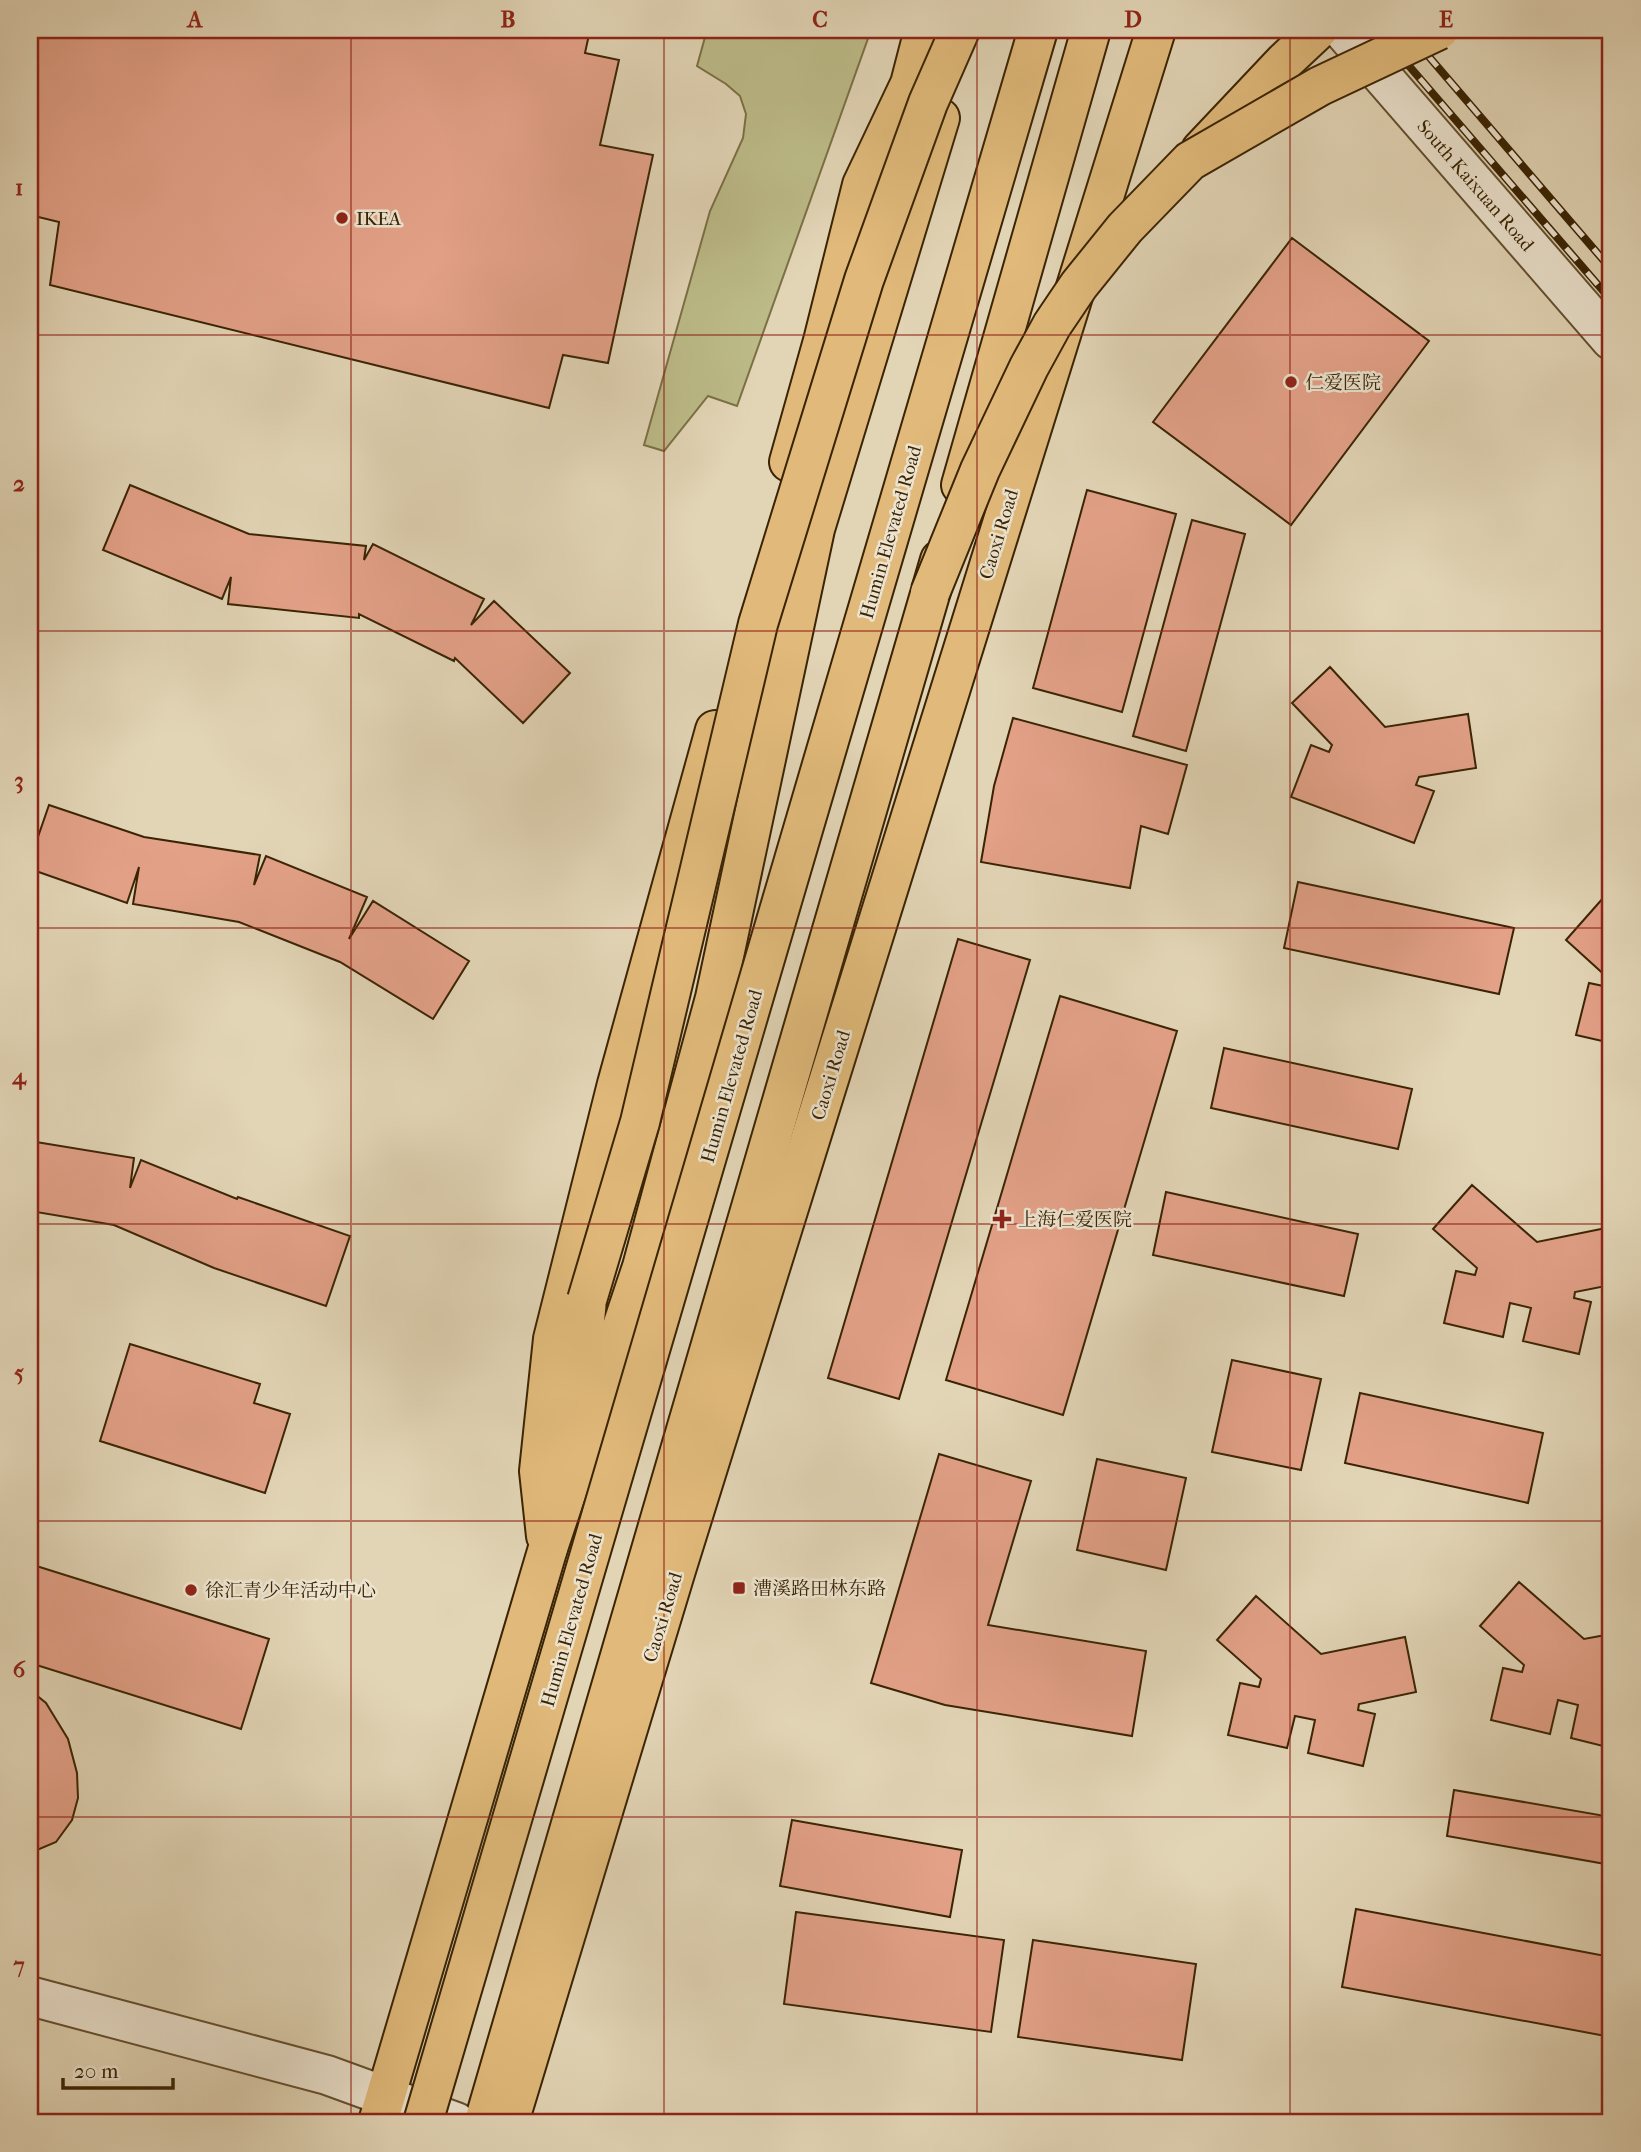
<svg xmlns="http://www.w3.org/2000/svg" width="1641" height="2152" viewBox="0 0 1641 2152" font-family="'IM FELL French Canon','Noto Serif SC',serif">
<rect width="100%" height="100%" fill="#e2d5b6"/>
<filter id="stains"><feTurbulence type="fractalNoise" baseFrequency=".00286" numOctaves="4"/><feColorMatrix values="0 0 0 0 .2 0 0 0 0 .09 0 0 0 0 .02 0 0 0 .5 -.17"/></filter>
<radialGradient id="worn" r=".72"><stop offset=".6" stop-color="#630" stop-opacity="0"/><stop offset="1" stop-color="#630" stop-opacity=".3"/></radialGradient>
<path fill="#bcbb88" stroke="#7b7046" stroke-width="2" d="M707,30H871L737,406L708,396L664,451L644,445L710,211L743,138L746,114L740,96L726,84L697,66Z"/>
<path fill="#e3a188" stroke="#3a2404" stroke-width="2" d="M30,30H590L585,53L619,60L600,145L653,155L608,363L563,355L549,408L50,285L59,222L30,215Z
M1292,238L1429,341L1291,525L1153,422Z
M130,485L249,534L366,546L364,560L373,544L484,599L471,625L494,601L570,673L523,723L455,658L454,661L359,614V618L228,604L231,577L222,599L103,550Z
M1087,490L1176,514L1122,712L1033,688Z
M1192,520L1245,534L1186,751L1133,736Z
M1330,667L1385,727L1468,714L1476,768L1419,777L1416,785L1434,791L1414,843L1291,797L1311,745L1329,752L1332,745L1292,703Z
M1013,718L1187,765L1168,834L1141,826L1130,888L981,862L994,786Z
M49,805L144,837L260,855L254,885L266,856L367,897L349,939L373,901L469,961L433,1019L340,962L239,922L133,904L139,867L127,903L30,869V860Z
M1298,882L1514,928L1499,994L1284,948Z
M1604,897L1611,903V1043L1576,1035L1589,983L1608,987L1609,979L1566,940Z
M958,939L1030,960L899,1399L828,1378Z
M1060,996L1177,1031L1063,1415L946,1380Z
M1224,1048L1412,1089L1398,1149L1211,1108Z
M30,1141L134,1158L130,1188L141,1160L237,1199L238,1197L350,1236L326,1306L214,1268L114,1225L30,1211Z
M1472,1185L1537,1242L1611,1227V1285L1575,1292L1574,1298L1591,1302L1579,1354L1523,1341L1531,1308L1510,1303L1503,1337L1444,1323L1456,1271L1475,1275L1477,1268L1433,1229Z
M1166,1192L1358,1234L1344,1296L1153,1255Z
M130,1344L260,1384L254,1403L290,1414L265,1493L100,1441Z
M1232,1360L1321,1379L1301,1470L1212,1452Z
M1360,1393L1543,1433L1528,1503L1345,1463Z
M939,1454L1031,1481L988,1625L1146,1651L1132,1736L945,1705L871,1683Z
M1097,1459L1186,1478L1166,1570L1077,1550Z
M30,1564L269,1639L241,1729L30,1663Z
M1519,1582L1584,1639L1611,1634V1748L1571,1738L1578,1705L1558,1700L1550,1734L1491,1720L1503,1668L1522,1672L1524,1665L1480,1626Z
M1256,1596L1321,1654L1405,1637L1416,1692L1359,1704L1358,1710L1375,1714L1363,1766L1308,1753L1315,1720L1295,1716L1287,1748L1228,1735L1240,1683L1259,1687L1261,1679L1217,1640Z
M30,1690L46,1703L68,1739L77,1773L78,1798L72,1820L56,1842L30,1853Z
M1454,1790L1611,1817V1865L1447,1836Z
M792,1820L962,1850L950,1917L780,1886Z
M1356,1909L1611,1957V2037L1342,1987Z
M796,1912L1004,1940L991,2032L784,2004Z
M1033,1940L1196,1964L1182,2060L1018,2037Z"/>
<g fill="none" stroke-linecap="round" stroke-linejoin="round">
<g stroke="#645030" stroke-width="42">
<path id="minor" d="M1342,30L1611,340"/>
</g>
<g stroke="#645030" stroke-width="42">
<path id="tertiary" d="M30,1996L327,2075L456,2122"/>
</g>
<g stroke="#3a2404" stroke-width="42">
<path id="primary" d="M789,462L823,341L862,185L910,84L924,30
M546,1536L539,1471L553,1339L617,1084L715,730
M378,2122L548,1548L642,1267L715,998L815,529L940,118
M509,2122L676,1570L1156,30"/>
</g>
<g stroke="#3a2404" stroke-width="42">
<path id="trunk" d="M1201,150L1285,61L1318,30
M961,485L1091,30
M548,1548L580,1372L587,1300
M484,2122L940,560"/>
</g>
<use href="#minor" stroke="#ece4d0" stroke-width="38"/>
<use href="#tertiary" stroke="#ece4d0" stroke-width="38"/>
<use href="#primary" stroke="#e1ba7b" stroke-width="38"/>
<use href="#trunk" stroke="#e1ba7b" stroke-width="38"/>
<g stroke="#3a2404" stroke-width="8">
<path id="rail" d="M1378,30L1611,300
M1406,30L1611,269"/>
</g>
<use href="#rail" stroke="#ece4d0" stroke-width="5" stroke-dasharray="16" stroke-linecap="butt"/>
<g stroke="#3a2404" stroke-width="42" stroke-linecap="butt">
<path id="trunk-bridge" d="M930,593L980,470L1029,367L1052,325L1079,285L1125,228L1190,161L1320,86L1439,30
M587,1300L640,1122L758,624L864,280L928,103L960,30
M423,2122L1038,30"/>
</g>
<use href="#trunk-bridge" stroke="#e1ba7b" stroke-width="38"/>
</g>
<path fill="none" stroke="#8f2418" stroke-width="2" stroke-opacity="0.55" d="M351,30V2122M664,30V2122M977,30V2122M1290,30V2122M30,335H1611M30,631H1611M30,928H1611M30,1224H1611M30,1521H1611M30,1817H1611"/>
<g fill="#8f2418" stroke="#ece4d0" stroke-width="2.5">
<circle cx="342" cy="218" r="7"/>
<circle cx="1291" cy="382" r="7"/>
<path d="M998.5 1208.5h7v7h7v7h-7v7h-7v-7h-7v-7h7z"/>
<rect x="732" y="1581" width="14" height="14" rx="3.5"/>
<circle cx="191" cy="1590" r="7"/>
</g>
<g text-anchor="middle" stroke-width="5" stroke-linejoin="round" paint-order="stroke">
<g font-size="19" fill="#3a2404" stroke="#ece4d0">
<text transform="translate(1476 185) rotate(49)" y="7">South Kaixuan Road</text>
<text transform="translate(890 532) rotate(-74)" y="7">Humin Elevated Road</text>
<text transform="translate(998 534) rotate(-73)" y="7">Caoxi Road</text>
<text transform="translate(830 1075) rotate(-73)" y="7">Caoxi Road</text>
<text transform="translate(731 1076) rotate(-74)" y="7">Humin Elevated Road</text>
<text transform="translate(662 1617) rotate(-73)" y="7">Caoxi Road</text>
<text transform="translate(571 1620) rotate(-74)" y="7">Humin Elevated Road</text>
</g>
<g font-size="19" fill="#3a2404" stroke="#ece4d0" text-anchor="start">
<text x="356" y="225">IKEA</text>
<text x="1305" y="389">仁爱医院</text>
<text x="1018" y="1226">上海仁爱医院</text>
<text x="753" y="1595">漕溪路田林东路</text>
<text x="205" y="1597">徐汇青少年活动中心</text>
</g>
</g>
<rect width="1641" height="2152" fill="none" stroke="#e2d5b6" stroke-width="77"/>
<path d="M63 2078v10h110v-10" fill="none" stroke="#3a2404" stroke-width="3.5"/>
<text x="74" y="2078" font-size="21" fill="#3a2404" stroke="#ece4d0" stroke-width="5" paint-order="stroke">20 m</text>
<rect x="38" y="38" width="1564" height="2076" fill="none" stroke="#8f2418" stroke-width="2.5"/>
<g font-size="23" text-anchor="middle" font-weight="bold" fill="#8f2418">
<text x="195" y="27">A</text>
<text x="508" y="27">B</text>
<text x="820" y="27">C</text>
<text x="1133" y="27">D</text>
<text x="1446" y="27">E</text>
<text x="19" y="195">1</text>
<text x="19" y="491">2</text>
<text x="19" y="788">3</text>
<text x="19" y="1084">4</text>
<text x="19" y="1380">5</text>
<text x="19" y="1677">6</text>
<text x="19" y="1973">7</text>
</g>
<rect width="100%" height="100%" filter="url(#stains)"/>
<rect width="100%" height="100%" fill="url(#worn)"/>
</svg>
